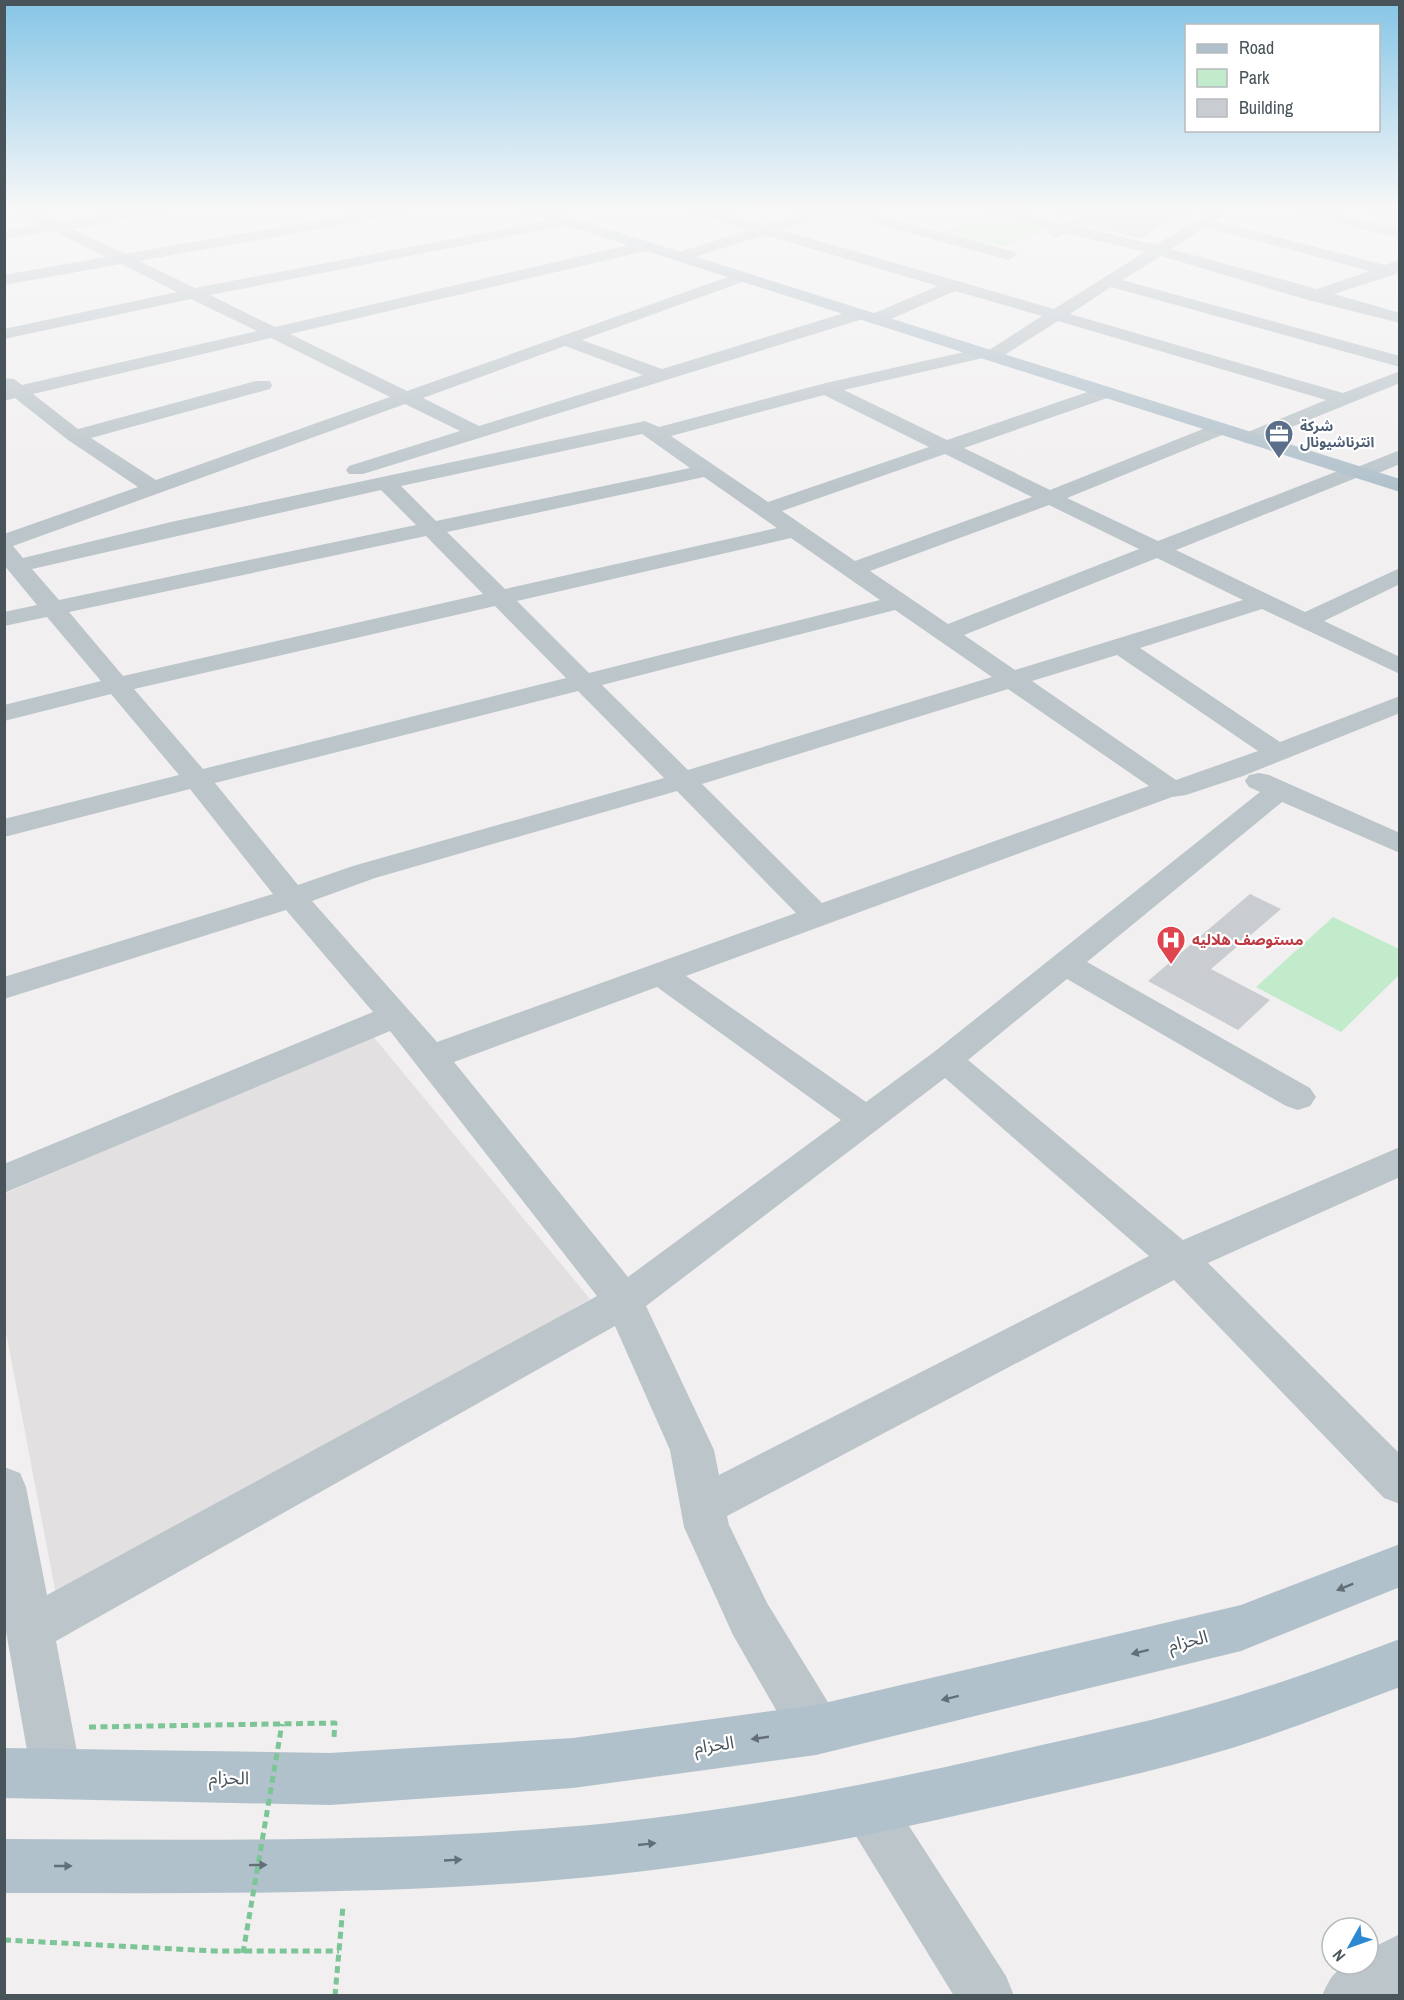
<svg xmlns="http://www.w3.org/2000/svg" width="1404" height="2000" viewBox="0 0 1404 2000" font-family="'Archivo Narrow','Noto Sans Arabic',sans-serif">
<rect width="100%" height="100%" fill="#f1efef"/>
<path fill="#e2e0e0" d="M1379,208H1399V229L1363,220Z
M372,1035L590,1299L296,1468L57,1600L5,1327L4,1194Z"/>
<path fill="#c1ebcb" d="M717,208H824L770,226L711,210Z
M989,213L1051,228L1005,247L942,232Z
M1333,917L1399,949V975L1341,1032L1256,987Z"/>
<path fill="#c9ccd1" d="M1058,208H1087L1063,220L1056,219Z
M1112,208H1198L1140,238L1084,225Z
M1250,894L1281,909L1211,969L1270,1000L1238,1030L1148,981Z"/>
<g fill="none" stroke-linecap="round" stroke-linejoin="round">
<path stroke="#7cc597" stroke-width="5" stroke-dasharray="7 4.5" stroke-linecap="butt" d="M89,1727L335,1723L334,1737
M4,1940L214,1951H339
M335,1996L343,1906"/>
<path fill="#bbc5ca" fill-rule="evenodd" d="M11,208H30L58,222L145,208H179L172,212L72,229L125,254L388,208H420L413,212L139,261L195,288L567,217L574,221L567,225L210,295L275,327L646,241L654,246L646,251L290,334L407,391L742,272L748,274L750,277L748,280L582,340L662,369L854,310H866L869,314L866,318L363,474H349L346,470L349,466L460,431L405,404L13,546L23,558L171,522L645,421L659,427L826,383L982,348L989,350L1042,316L955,291L882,323H870L867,319L870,315L938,286L765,235L685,260H673L671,257L673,254L749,230L684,211L682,208H705L765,225L821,208H852L1015,252L1017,255L1009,260L836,213L781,230L1054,309L1145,252L1066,233L1056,237L1051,235L1048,232L1051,229L977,211L975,208H1000L1063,223L1092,208H1110L1078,226L1156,245L1215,208H1232L1215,221L1385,265L1400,260V271L1396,274L1334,294L1400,313V323L1308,300L1161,256L1122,280L1400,356V367L1111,287L1070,314L1343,393L1400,371V383L1250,444L1243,442L1240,438L1243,434L1326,400L1058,321L997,360L991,361L983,358L844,390L947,440L1099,388H1113L1115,392L1113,396L964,448L1050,490L1213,425H1227L1230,429L1227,433L1067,498L1158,541L1348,467L1360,466L1400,450V464L1369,477L1356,478L1176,550L1305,612L1400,568V584L1324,621L1400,657V674L1262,609L1140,648L1280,742L1400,696V713L1243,776L1186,795L1172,797L686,976L866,1102L934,1052L1260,792L1249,787L1245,781L1249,775L1259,773L1269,775L1400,833V853L1282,802L1087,962L1310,1088L1316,1097L1310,1106L1298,1110L1286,1106L1067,979L968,1060L1183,1240L1400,1147V1177L1208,1263L1400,1454V1504L1384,1498L1174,1280L727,1516L729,1525L767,1603L834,1712L841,1730L834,1748L816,1755L798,1748L733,1635L684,1527L670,1450L615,1326L56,1641L81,1773L74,1791L56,1798L38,1791L31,1773L4,1620V1467L20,1473L26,1487L47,1595L597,1296L390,1031L4,1193V1164L373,1012L286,910L4,999V977L273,894L190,789L4,837V819L179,775L111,694L4,721V705L101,681L47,617L4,626V612L37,605L4,565V534L138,487L68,440L15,398L4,401V378L14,379L22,385L257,331L191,299L4,339V329L177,292L121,264L4,285V275L106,257L54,231L4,239V230L40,225ZM1205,227L1370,271L1317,289L1171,249ZM271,338L390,397L156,480L91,438L270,389L272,385L270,381H256L78,429L33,394ZM565,346L643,375L479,426L423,398ZM824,395L929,447L768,502L671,436ZM642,434L690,468L436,521L401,486ZM945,454L1032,497L855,561L782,511ZM704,477L777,528L505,589L447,532ZM381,490L416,525L59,600L32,569ZM1049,505L1139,549L948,624L870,571ZM426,536L483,594L123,676L69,612ZM791,538L880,600L589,673L517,601ZM1157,558L1243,600L1015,670L964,635ZM495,606L566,678L203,769L134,689ZM895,610L992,677L688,770L602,685ZM1117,655L1258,751L1176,780L1032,681ZM1008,689L1149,786L822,903L702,784ZM578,691L664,778L353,866L298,885L215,783ZM677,791L796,913L437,1042L312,901L375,878ZM657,987L841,1120L628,1277L454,1062ZM945,1078L1149,1256L719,1475L714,1450L646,1306Z
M1288,208H1313L1400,229V238L1290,211Z
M869,1784L887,1792L1006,1976L1014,1996H954L851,1828L843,1810L851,1792Z
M1400,1934V1995L1322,1996C1333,1970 1340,1964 1368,1964V1950Z"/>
<path fill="#b1c1cb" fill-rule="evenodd" d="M519,208H541L1400,479V492L521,211Z
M1400,1544V1587L1241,1651L816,1755L573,1788L330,1805L4,1798V1748L330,1753L573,1738L816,1705L1241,1605Z
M1400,1639V1687C1344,1708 1289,1730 1232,1748C1157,1771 1080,1787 1003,1805C874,1835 743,1861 610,1875C409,1896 206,1893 4,1893V1839C206,1840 409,1843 610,1823C743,1809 873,1784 1003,1754C1079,1736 1156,1721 1231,1698C1288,1681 1344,1660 1400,1639Z"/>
<path stroke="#7cc597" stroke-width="5" stroke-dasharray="7 4.5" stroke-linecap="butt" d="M243,1953L282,1724"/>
</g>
<defs><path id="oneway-solid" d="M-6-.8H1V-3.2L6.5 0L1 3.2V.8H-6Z" transform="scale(1.5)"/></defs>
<g fill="#626f76">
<use href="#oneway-solid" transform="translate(1345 1587) rotate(158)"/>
<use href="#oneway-solid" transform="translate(1140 1652) rotate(166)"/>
<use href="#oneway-solid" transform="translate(950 1698) rotate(166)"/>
<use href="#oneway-solid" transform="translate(760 1738) rotate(172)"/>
<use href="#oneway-solid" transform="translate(647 1844) rotate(-6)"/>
<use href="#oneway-solid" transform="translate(453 1860) rotate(-3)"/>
<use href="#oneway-solid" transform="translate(258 1865) rotate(-1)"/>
<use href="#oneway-solid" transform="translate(63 1866)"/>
</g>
<linearGradient id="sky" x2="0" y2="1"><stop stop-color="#85c5e6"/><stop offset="0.43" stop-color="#f9f8f8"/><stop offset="1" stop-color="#f9f8f8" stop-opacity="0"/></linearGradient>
<rect width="1404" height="488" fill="url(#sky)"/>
<defs>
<g id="office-pin" transform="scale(1.5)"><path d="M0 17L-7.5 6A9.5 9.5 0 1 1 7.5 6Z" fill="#5c6f8a" stroke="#fff"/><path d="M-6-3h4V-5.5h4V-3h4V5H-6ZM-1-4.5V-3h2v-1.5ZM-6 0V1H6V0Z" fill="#fff"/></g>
<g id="hospital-pin" transform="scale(1.5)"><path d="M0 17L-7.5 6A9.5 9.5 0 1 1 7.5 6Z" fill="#e0444e" stroke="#fff"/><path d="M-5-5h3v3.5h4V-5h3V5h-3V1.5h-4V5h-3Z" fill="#fff"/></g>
</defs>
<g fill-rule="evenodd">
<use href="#office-pin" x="1279" y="434"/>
<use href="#hospital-pin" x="1171" y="940"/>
</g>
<g text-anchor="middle" stroke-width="4.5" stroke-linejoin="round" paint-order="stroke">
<g font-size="14" font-weight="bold" fill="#4e5e75" stroke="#fff" text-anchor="start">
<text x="1300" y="431">شركة<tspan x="1300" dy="16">انترناشيونال</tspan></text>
</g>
<g font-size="15" font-weight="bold" fill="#be3a42" stroke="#fff" text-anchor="start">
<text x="1192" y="945">مستوصف هلاليه</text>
</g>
<g font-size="18" fill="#48545a" stroke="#fff">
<text transform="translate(1188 1641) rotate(-14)" y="6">الحزام</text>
<text transform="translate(714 1745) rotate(-8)" y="6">الحزام</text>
<text transform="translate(229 1778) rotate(1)" y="6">الحزام</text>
</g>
</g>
<rect width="1404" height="2000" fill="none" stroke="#48545a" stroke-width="12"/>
<rect x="1185" y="24" width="195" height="108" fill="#ffffff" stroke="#b6bbbd" stroke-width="1.5"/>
<rect x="1197" y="44" width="30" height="9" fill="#b1c1cb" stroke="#b6bbbd" stroke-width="1.5"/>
<text x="1239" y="54" font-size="18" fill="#48545a">Road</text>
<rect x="1197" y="69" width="30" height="18" fill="#c1ebcb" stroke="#b6bbbd" stroke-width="1.5"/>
<text x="1239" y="84" font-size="18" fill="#48545a">Park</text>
<rect x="1197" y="99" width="30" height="18" fill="#c9ccd1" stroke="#b6bbbd" stroke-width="1.5"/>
<text x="1239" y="114" font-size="18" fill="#48545a">Building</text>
<g transform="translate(1350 1946) rotate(230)"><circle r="28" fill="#ffffff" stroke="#b6bbbd" stroke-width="1.5"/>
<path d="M0-4.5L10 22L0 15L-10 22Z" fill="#2a89d0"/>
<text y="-9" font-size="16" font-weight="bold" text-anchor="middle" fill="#48545a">N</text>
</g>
</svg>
